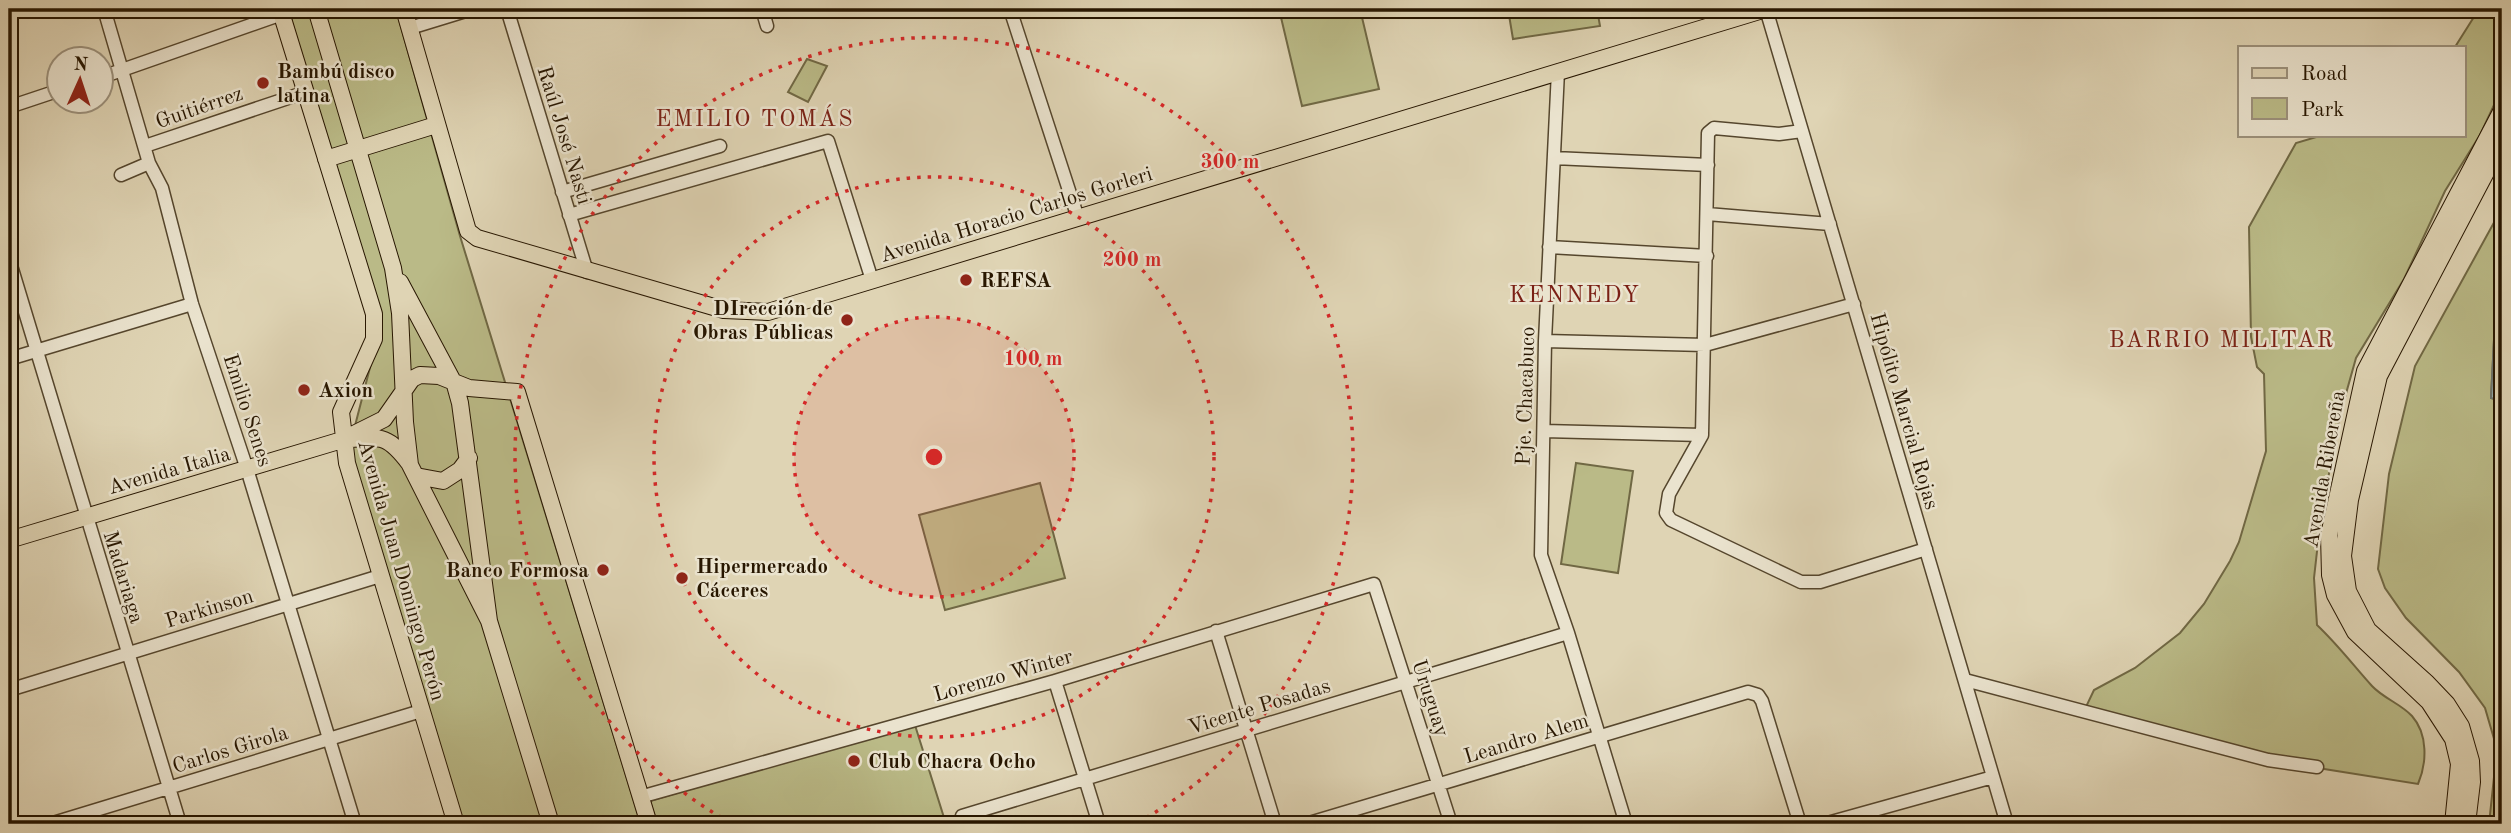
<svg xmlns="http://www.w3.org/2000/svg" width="2511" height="833" viewBox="0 0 2511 833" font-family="'Old Standard TT',serif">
<rect width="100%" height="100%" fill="#dfd4b4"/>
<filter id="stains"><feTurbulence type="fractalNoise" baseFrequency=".00286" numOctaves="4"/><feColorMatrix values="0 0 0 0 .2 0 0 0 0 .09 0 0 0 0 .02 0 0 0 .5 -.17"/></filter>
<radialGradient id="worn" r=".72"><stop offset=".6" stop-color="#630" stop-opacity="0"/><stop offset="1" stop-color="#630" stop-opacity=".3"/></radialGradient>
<path fill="#baba87" stroke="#706844" stroke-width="2" d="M288,9H396L460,236L641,824H463L349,449L382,321Z
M1279,9H1360L1379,89L1302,106Z
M1508,9H1597L1600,26L1513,39Z
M2479,9H2502V88L2480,135L2445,191L2404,279L2356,358L2340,415L2321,516L2314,578L2317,625C2339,646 2353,665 2372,686C2383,698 2401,704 2412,716C2428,734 2427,763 2418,784L2268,760L2084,711L2094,690L2135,668L2180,633L2204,604L2230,561L2239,542L2266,451L2264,374L2257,367L2251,337L2249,227L2296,143L2323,135H2464V47H2455Z
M807,59L827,66L808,102L788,92Z
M2502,208V302L2495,321L2491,398L2502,401V824H2489L2497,749L2485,708L2459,672L2406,618L2385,588L2378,569L2389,474L2415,366Z
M1576,463L1633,471L1618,573L1561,564Z
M1040,483L1065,578L945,610L919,515Z
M914,722L946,824H657L650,801Z"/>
<path fill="#9ab5b9" stroke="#6c756f" stroke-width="2" d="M2502,302V401L2491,398L2495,320Z"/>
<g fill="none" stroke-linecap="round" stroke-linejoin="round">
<path stroke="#60665c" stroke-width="2" d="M2502,321L2498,390L2502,394"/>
<g stroke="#55462d" stroke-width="15">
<path id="minor" d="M104,9L149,163L162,188L192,304L247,469L355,824
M507,9L587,272
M762,9L767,26
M1010,9L1078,218
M1766,9L2007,824
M410,28L472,9
M1558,71L1545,341L1541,555L1568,633L1626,824
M102,77L282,14
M9,107L60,90
M1802,131L1779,134L1714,128L1708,133L1702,435L1669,494L1666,513L1671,520L1801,582H1820L1926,549
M145,146L306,92
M1554,158L1708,165
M121,175L149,163
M562,192L720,146
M1707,214L1830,224
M569,215L828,141L872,280
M1549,247L1707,256
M9,259L180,824
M1545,341L1705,345L1854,304
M9,359L192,304
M1544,431L1702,435
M1216,631L1275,824
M1965,680L2268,760L2317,767
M1055,681L1099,824
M9,690L380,576
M640,797L1055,681L1374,584L1451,824
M962,816L1568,633
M50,824L421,711
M1306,824L1748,692L1758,695L1762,701L1800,824
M1824,824L1993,777"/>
</g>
<g stroke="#271600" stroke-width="18">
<path id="major" d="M280,9L374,314V339L341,412L347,463L456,824
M316,9L393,268L400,313L405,422L410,465L489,621
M404,9L468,231L477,238L724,310L768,312L1766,9
M326,159L436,125
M400,282L455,385L460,403L489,621L551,824
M351,439C383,436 389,437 409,463
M416,476L443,481L460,470L469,458
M9,540L342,440L384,419L412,379L420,375L439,376L469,388L517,392L649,824
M2453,824L2459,764L2453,739L2429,702L2355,632L2335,595L2330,575L2329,535L2365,371L2502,110
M2467,824L2472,782L2471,761L2461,726L2447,704L2427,683L2368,630L2348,591L2343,556L2350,500L2379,376L2502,142"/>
</g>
<use href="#minor" stroke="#eae3ce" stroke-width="12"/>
<use href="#major" stroke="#dfd4b4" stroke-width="16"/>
</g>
<circle cx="934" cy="457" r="140" fill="#d62828" fill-opacity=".12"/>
<g fill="none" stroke="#d62828" stroke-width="3.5" stroke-dasharray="3.5 7">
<circle cx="934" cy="457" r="140"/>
<circle cx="934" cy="457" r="280"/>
<path d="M731 823A419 419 0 1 1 1137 823"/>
</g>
<g fill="#8f2418" stroke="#eae3ce" stroke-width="2.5">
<circle cx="263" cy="83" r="7"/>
<circle cx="966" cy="280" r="7"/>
<circle cx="847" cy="320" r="7"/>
<circle cx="304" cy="390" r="7"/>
<circle cx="603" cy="570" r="7"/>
<circle cx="682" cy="578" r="7"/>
<circle cx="854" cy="761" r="7"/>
</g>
<g text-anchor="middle" stroke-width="5" stroke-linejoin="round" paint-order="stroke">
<g font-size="21" font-weight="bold" fill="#271600" stroke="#eae3ce" text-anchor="start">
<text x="277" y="78">Bambú disco<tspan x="277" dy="24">latina</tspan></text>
<text x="980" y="287">REFSA</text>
<text x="833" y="315" text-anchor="end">DIrección de<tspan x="833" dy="24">Obras Públicas</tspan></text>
<text x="318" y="397">Axion</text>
<text x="696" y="573">Hipermercado<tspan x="696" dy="24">Cáceres</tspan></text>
<text x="589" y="577" text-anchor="end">Banco Formosa</text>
<text x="868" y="768">Club Chacra Ocho</text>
</g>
<g font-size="21" fill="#271600" stroke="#eae3ce">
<text transform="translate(199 107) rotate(-19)" y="7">Guitiérrez</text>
<text transform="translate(565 135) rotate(73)" y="7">Raúl José Nasti</text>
<text transform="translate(1016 214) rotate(-17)" y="7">Avenida Horacio Carlos Gorleri</text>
<text transform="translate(1525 396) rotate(-88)" y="7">Pje. Chacabuco</text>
<text transform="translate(248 410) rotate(72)" y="7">Emilio Senes</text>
<text transform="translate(1905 411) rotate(74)" y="7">Hipólito Marcial Rojas</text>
<text transform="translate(2324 469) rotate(-80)" y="7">Avenida Ribereña</text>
<text transform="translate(169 470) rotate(-16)" y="7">Avenida Italia</text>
<text transform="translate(402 570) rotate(74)" y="7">Avenida Juan Domingo Perón</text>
<text transform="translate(124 577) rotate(73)" y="7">Madariaga</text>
<text transform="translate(209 608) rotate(-17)" y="7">Parkinson</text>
<text transform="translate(1003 675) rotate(-16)" y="7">Lorenzo Winter</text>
<text transform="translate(1431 698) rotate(72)" y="7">Uruguay</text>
<text transform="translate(1259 706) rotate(-17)" y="7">Vicente Posadas</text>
<text transform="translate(1526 738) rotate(-17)" y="7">Leandro Alem</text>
<text transform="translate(230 749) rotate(-17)" y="7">Carlos Girola</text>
</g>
<g font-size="23" letter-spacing="2" fill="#7a1f14" stroke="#eae3ce">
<text x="755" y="126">EMILIO TOMÁS</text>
<text x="1575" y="302">KENNEDY</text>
<text x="2222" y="347">BARRIO MILITAR</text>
</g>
</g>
<circle cx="934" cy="457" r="10" fill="#d62828" stroke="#eae3ce" stroke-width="3.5"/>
<g font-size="21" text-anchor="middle" font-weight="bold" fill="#d62828" stroke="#eae3ce" stroke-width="5" stroke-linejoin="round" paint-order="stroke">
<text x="1230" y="168">300 m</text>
<text x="1132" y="266">200 m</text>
<text x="1033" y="365">100 m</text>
</g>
<rect width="2511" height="833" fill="none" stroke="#dfd4b4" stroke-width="35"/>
<rect x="10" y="10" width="2490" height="812" fill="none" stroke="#271600" stroke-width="3.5"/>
<rect x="18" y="18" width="2476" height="798" fill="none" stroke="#271600" stroke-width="2"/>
<rect x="2238" y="46" width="228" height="91" fill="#eae3ce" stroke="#9c917c" stroke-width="2"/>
<rect x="2252" y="68" width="35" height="10" fill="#dfd4b4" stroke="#9c917c" stroke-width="2"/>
<text x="2301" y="80" font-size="21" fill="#271600">Road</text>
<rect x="2252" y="98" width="35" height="21" fill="#baba87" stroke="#9c917c" stroke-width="2"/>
<text x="2301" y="116" font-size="21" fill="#271600">Park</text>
<g transform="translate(80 80) rotate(3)"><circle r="33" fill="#eae3ce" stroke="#9c917c" stroke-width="2"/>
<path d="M0-5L12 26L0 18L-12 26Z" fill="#8f2418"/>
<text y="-10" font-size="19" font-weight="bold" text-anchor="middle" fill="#271600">N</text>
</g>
<rect width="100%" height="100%" filter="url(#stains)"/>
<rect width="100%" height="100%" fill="url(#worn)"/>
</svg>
